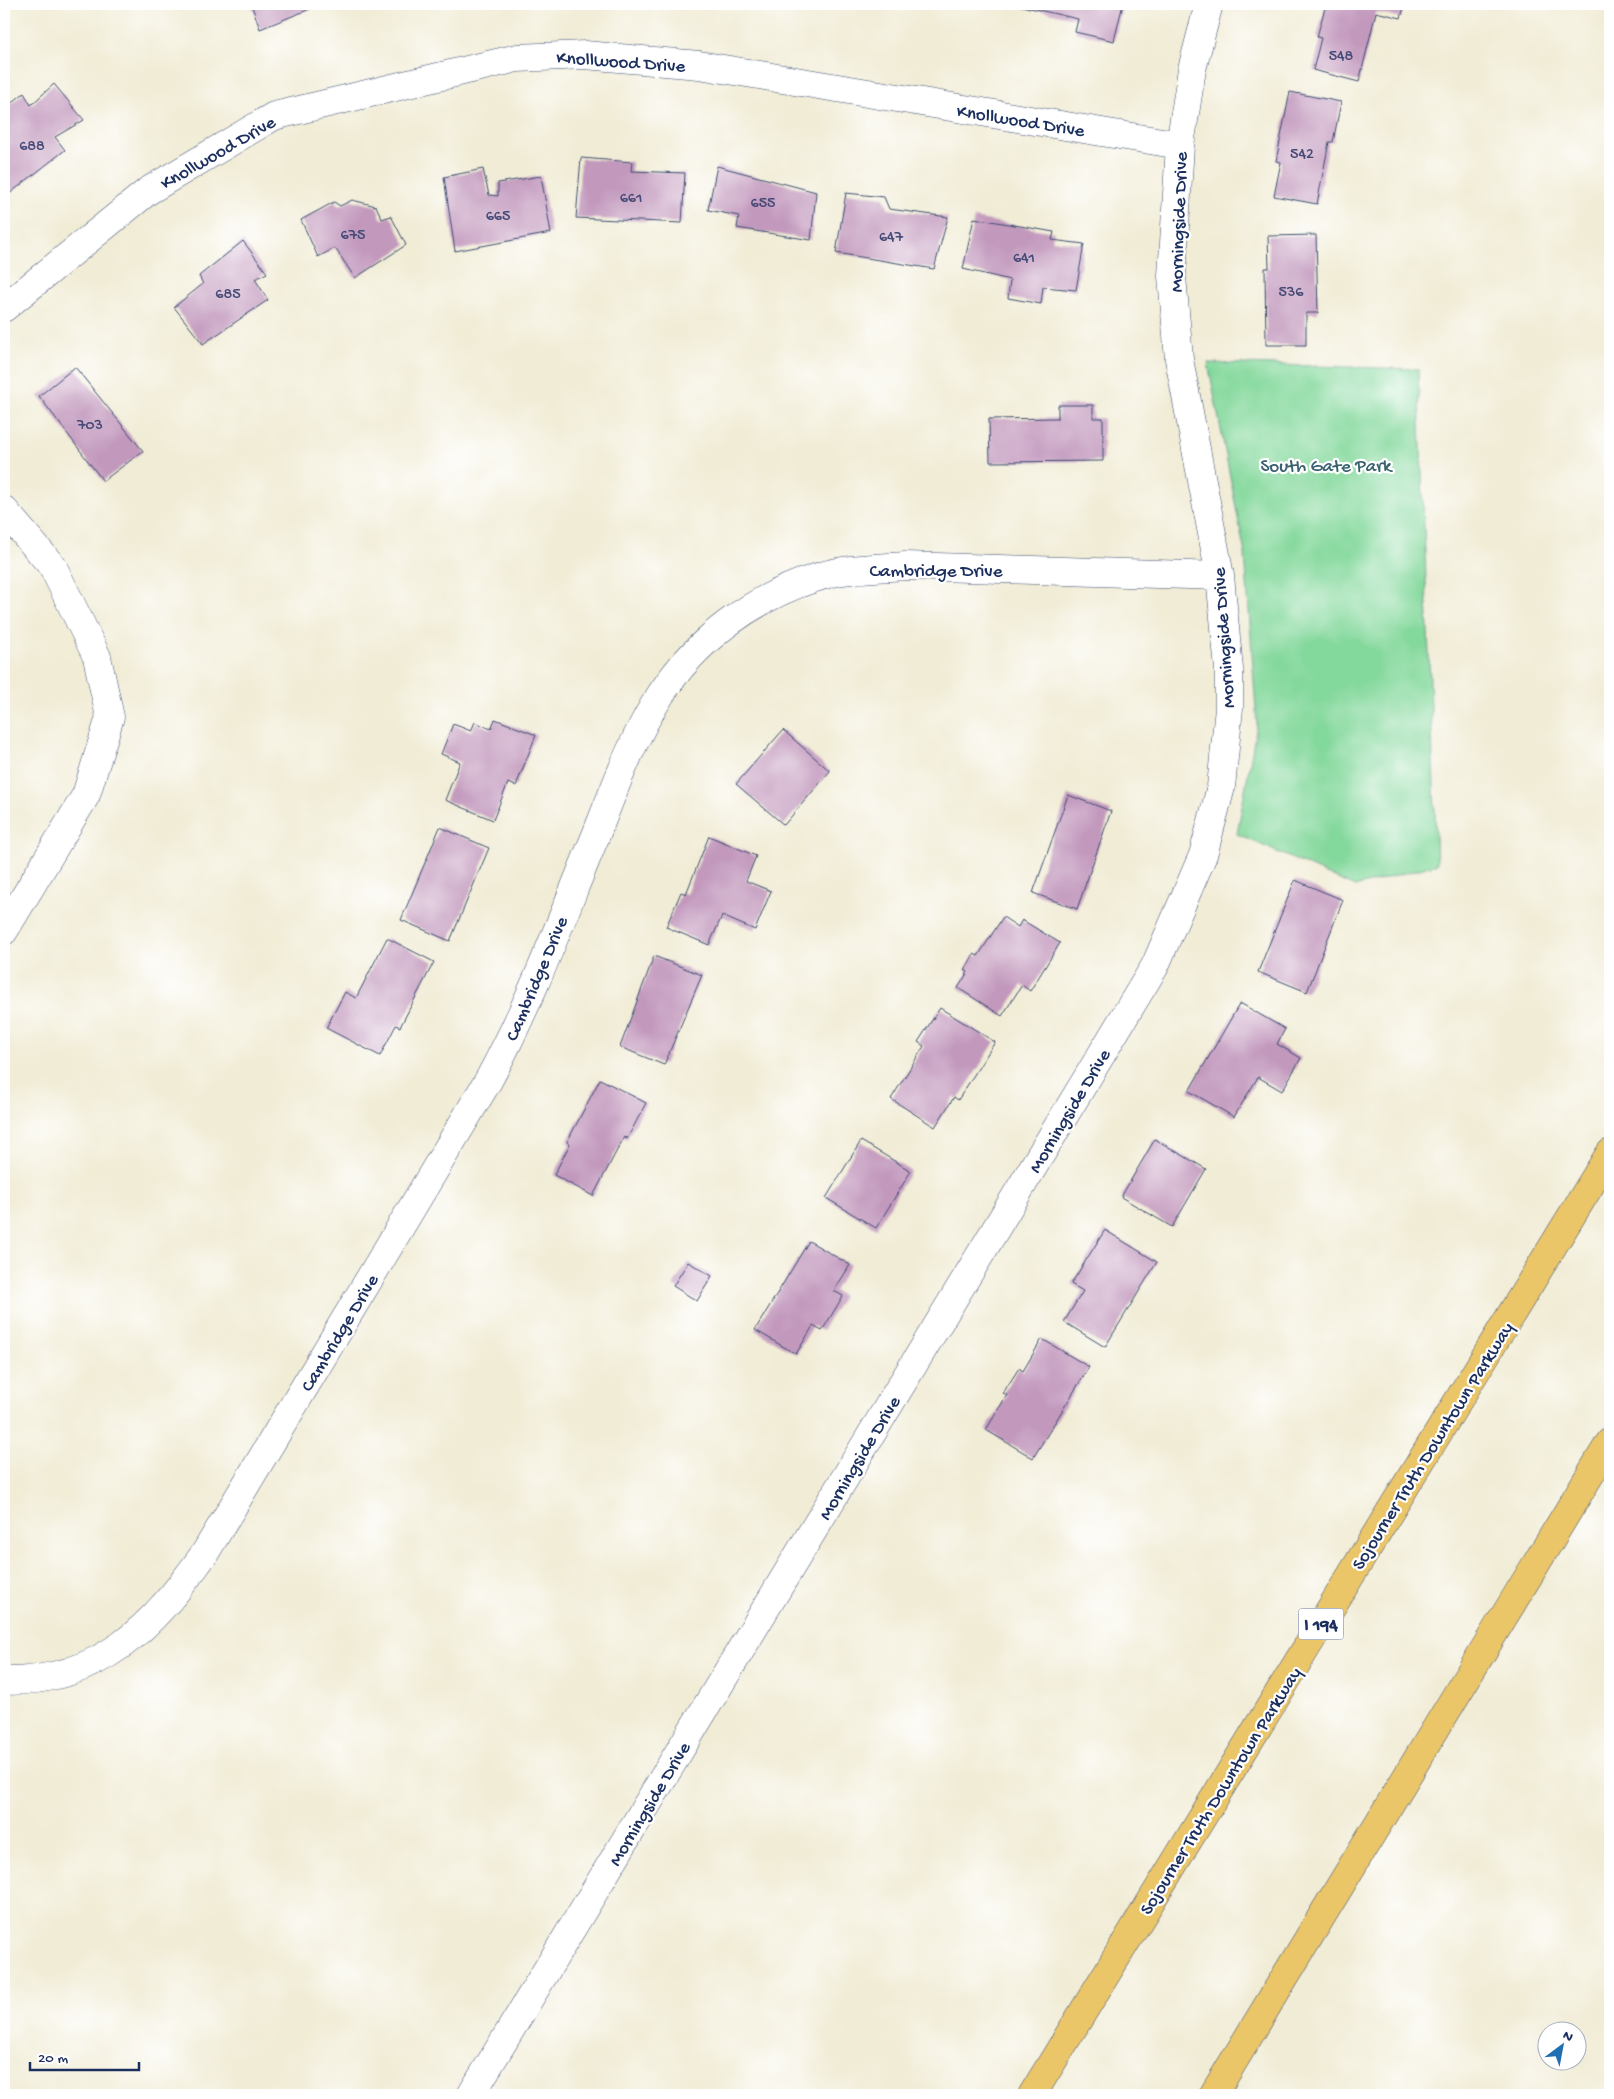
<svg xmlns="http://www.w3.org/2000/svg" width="1614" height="2099" viewBox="0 0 1614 2099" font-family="'Gochi Hand',sans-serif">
<rect width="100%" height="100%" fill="#fff"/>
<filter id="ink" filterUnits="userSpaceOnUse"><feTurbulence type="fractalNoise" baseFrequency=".02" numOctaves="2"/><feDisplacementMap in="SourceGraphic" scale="10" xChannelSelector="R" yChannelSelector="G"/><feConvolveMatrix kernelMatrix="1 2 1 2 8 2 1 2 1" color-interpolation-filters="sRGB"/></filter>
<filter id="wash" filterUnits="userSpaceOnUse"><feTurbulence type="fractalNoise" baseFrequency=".0096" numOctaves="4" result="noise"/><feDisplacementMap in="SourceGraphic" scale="20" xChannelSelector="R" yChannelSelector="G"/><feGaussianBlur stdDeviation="1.12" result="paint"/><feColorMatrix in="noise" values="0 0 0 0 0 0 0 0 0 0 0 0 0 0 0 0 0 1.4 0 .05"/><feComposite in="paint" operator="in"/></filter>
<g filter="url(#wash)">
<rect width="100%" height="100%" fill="#f1ecd5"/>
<path fill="#83d89b" stroke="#4f847c" d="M1208,363L1418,369L1437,864L1355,887L1237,834L1257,724L1245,554Z"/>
<g id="blocks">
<path fill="#c299bd" d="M251,4H314L315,7L260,29Z
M1013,4H1123L1114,41L1075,32L1078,19Z
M1326,4H1405L1401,18L1376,12L1359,82L1313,70L1321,38L1317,37Z
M54,84L84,120L55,137L65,150L4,198V109L24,93L31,105Z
M1290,92L1341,102L1333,142H1329L1317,204L1274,196L1281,162L1276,161Z
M581,158L632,162L631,171L685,173L682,223L576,218Z
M717,166L816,192L811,240L737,228L739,216L708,210Z
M483,169L489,195L498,196V183L541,176L551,233L455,251L444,177Z
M846,193L884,197L889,209L948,217L934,269L836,253Z
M352,200L376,206L382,219L391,216L406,245L355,278L335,248L318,257L301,220L334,202L340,206Z
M974,218L1054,232L1052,240L1084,244L1076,290L1043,287L1041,304L1008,298L1010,280L963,269Z
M1316,235L1318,313H1306V345H1266L1265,268H1269L1268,236Z
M243,241L267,273L255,279L268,300L203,344L174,307L203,284L199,276Z
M75,367L143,451L103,481L39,396Z
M1058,405H1093V418H1103V461L990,462L989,419L1058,418Z
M495,719L536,735L516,786L508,783L493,820L445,800L460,762L441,754L453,724L471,731L475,722L491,729Z
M783,730L830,771L784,825L736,784Z
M1068,795L1111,811L1077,909L1033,893Z
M440,827L489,848L450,941L401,920Z
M709,836L756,856L746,881L771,891L755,930L722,916L709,945L666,927L681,892L686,894Z
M1295,880L1343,900L1307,992L1258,972Z
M1003,917L1018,927L1022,920L1060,943L1030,991L1022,985L1002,1016L958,988L968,972L965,970L974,954L978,956Z
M387,938L434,962L400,1027L396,1025L380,1056L326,1028L345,992L356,998Z
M654,956L702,975L664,1065L620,1047Z
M1240,1003L1285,1029L1277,1044L1301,1058L1282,1091L1258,1077L1234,1117L1189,1091Z
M940,1008L995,1042L958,1100L954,1097L935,1127L891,1099L924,1046L918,1042Z
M600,1079L646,1103L627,1139L624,1137L593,1196L554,1175L570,1144L567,1142Z
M1155,1139L1206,1169L1172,1227L1121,1197Z
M861,1141L911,1171L876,1228L826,1198Z
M1105,1230L1157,1262L1105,1347L1064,1322L1083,1291L1071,1284Z
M809,1241L850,1265L834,1291L843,1296L822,1331L813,1326L796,1354L755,1330Z
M688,1262L712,1276L697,1301L673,1286Z
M1042,1339L1089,1367L1033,1458L986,1430L1007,1395L1003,1393L1019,1368L1023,1371Z"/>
</g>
</g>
<g filter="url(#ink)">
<use href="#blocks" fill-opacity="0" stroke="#3b4b70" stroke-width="1"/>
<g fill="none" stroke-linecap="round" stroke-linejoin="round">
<g stroke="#3b4b70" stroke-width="29">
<path id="minor" d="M4,308L148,191L274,116L517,58L585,55L699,65L1180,145
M4,510L53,567L97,657L110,717L86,795L4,931
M4,1681C101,1682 152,1627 205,1553L488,1081C531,1002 562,917 596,835C615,787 633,737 661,694C697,639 753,598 815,578C843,568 875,568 905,566L1220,576
M471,2095L1155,966L1203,855L1221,787L1229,708V669L1220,576L1179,359L1172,276L1180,145L1192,69L1209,4"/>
</g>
<g stroke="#3b4b70" stroke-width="29">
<path id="highway" d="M1032,2095L1610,1153
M1213,2095L1610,1442"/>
</g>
<use href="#minor" stroke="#fff" stroke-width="28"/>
<use href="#highway" stroke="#ebc669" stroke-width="28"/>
</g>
</g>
<g text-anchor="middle" stroke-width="4.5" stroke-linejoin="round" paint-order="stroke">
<g font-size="16" fill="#454a76">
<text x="1341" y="60">548</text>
<text x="32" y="150">688</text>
<text x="1302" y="158">542</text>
<text x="631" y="202">661</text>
<text x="763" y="207">655</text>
<text x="498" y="220">665</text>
<text x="353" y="239">675</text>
<text x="891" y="241">647</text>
<text x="1024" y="262">641</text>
<text x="1291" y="296">536</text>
<text x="228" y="298">685</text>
<text x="90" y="429">703</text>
</g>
<rect fill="#fff" stroke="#5f6d8e" stroke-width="1" x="1298.5" y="1608.5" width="45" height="31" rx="4"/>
<g font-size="18" font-weight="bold" fill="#1b2f5e">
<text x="1321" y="1630">I 194</text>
</g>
<g font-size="19" fill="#1b2f5e" stroke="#fff">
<text transform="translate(621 60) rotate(4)" y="7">Knollwood Drive</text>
<text transform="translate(1021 119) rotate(9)" y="7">Knollwood Drive</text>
<text transform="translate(217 151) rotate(-30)" y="7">Knollwood Drive</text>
<text transform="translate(1177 222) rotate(-88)" y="7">Morningside Drive</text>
<text x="936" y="576">Cambridge Drive</text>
<text transform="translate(1222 638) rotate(-94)" y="7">Morningside Drive</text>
<text transform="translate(535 978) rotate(-67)" y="7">Cambridge Drive</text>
<text transform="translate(1068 1110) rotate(-59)" y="7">Morningside Drive</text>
<text transform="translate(338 1332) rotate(-59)" y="7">Cambridge Drive</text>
<text transform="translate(1431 1445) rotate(-58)" y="7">Sojourner Truth Downtown Parkway</text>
<text transform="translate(858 1457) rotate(-59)" y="7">Morningside Drive</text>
<text transform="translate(1219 1790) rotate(-58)" y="7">Sojourner Truth Downtown Parkway</text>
<text transform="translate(648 1803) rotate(-59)" y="7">Morningside Drive</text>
</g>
<g font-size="19" fill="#3a6270" stroke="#fff">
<text x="1326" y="471">South Gate Park</text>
</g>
</g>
<rect width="1614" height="2099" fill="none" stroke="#fff" stroke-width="20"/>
<g transform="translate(1562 2046) rotate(32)"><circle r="24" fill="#ffffff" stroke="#a4acbf"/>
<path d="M0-4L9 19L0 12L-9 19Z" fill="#1f6fb2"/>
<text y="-8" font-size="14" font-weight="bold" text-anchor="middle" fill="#1b2f5e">N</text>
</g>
<path d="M30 2062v8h109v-8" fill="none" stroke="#1b2f5e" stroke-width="2.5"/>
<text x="38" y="2062" font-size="15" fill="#1b2f5e" stroke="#ffffff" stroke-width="4" paint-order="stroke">20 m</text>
</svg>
